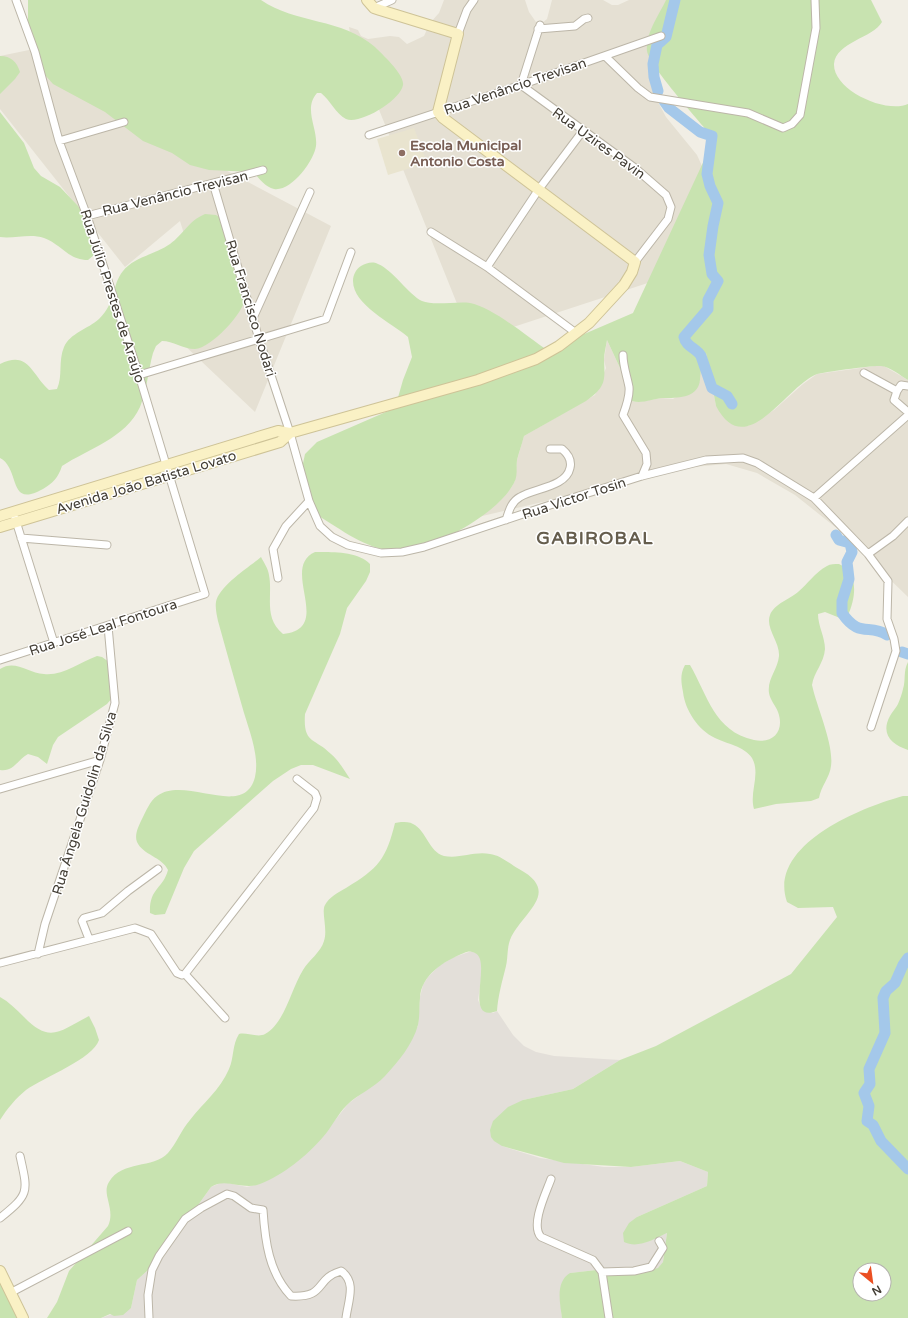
<svg xmlns="http://www.w3.org/2000/svg" width="908" height="1318" viewBox="0 0 908 1318" font-family="'Varela Round',sans-serif">
<rect width="100%" height="100%" fill="#f1eee5"/>
<path fill="#e5e0d3" d="M444,0H525L529,12L536,22L542,23L547,19L552,0H603L612,5H618L629,0H676L655,63L651,82L659,104L666,117L697,155L706,175L721,259L474,340L466,326L351,40L349,27L358,30L361,36L368,39L390,36L399,37L407,44L424,36L430,23L439,13Z
M29,50L76,61L69,87L331,226L255,412L182,343L208,311L180,221L125,267L0,109V56Z
M607,340L627,383L628,393L632,401L638,402L662,398L673,399L700,381L699,371L706,352L716,406L748,426L774,410L803,384L817,374L882,365L908,380V597L839,530L795,495L757,473L726,464L693,467L478,517L496,504L511,488L515,481L517,460L524,436L595,395L606,368L604,360Z"/>
<path fill="#e3dfd9" d="M472,951L479,954L482,960V972L478,1000L481,1007L493,1013L497,1011L513,1035L524,1046L536,1052L554,1056L620,1060L573,1089L523,1100L502,1146L540,1158L604,1167H631L680,1161L708,1172L707,1186L637,1217L643,1243L667,1233L663,1262L658,1269L651,1270L623,1267L570,1273L560,1298L562,1318H101L131,1308L137,1280L158,1261L211,1187L223,1182L247,1187L259,1184L288,1168L316,1144L348,1104L383,1077L418,1026L420,997L423,985L428,977L440,965L454,957Z"/>
<path fill="#e9e4cf" d="M414,128L427,163L388,175L377,139Z"/>
<path fill="#c8e3b0" fill-rule="evenodd" d="M28,0H261C296,24 342,18 375,47C382,54 405,75 403,85C401,100 360,125 346,119C336,114 330,100 321,93H317C303,109 318,128 316,146C314,161 291,192 274,189C265,187 259,178 253,172L209,170L190,165L172,153L143,141L105,112L53,84L45,75L28,26Z
M666,0H871L882,22C873,38 836,42 834,64C833,90 886,114 908,104V380C901,376 889,366 881,366C875,365 823,372 817,374C786,386 746,463 716,406L706,353C701,363 701,369 700,380C698,399 676,398 662,398C652,399 642,404 632,401L628,393L627,383L607,340C606,347 604,353 604,360C605,381 606,387 586,401L524,436C522,444 519,452 517,460C516,468 518,476 514,483C497,516 424,556 387,550C361,546 336,526 314,513L302,468L305,454L317,442L395,408L403,380L412,357L408,337C392,323 353,305 353,281C353,275 356,269 361,266C367,263 372,261 378,264C393,270 409,295 422,301C433,306 458,301 470,303C492,307 528,337 547,350L633,313L714,139C702,124 649,66 647,51C645,34 659,15 666,0Z
M0,56C11,56 17,62 20,72L15,79L0,94Z
M0,112L24,143L34,168L41,176L60,187L78,206L92,229L96,245L94,255L88,260C68,260 61,244 44,238C30,233 14,239 0,237Z
M205,214L216,215L225,221L245,298C244,313 211,348 195,349C183,349 173,341 162,341L156,346L153,353C148,371 147,390 140,407C126,438 88,449 62,466C58,478 53,483 43,489C7,509 21,469 0,458V364C29,350 31,374 49,390L57,389C63,376 58,361 64,347C70,333 88,329 99,319C117,301 111,286 123,271C134,257 156,254 170,244C184,234 188,221 205,214Z
M315,552C331,552 358,551 370,564V572L366,581L347,608L340,634L305,714C303,744 314,737 331,754C339,761 344,770 350,779L313,765H301L291,769L273,781L194,851L184,868L165,914L155,915L150,913C149,888 163,889 168,870C162,857 143,855 137,842C134,835 139,825 142,819C146,811 150,801 157,796C186,775 244,820 255,777C260,755 248,728 242,706C234,678 226,650 218,621C217,616 215,608 216,602C219,586 248,568 261,557C264,563 268,568 269,575C273,596 263,617 283,634C335,629 279,568 315,552Z
M839,564C859,572 856,598 848,615L840,618L825,612L818,614C818,626 825,637 825,649C824,663 814,672 812,685C817,708 834,744 831,766C830,777 821,786 819,798L811,801L776,804L754,809C749,792 761,774 752,758C744,746 727,744 715,738C698,730 685,710 683,692C681,682 680,674 685,665H690C708,696 714,731 754,740C773,744 785,731 778,712C776,706 770,700 769,693C767,679 778,669 779,656C780,642 765,628 770,615C774,604 790,599 798,592C808,584 814,573 827,566C830,564 835,564 839,564Z
M97,656L102,657L109,662L113,697L107,704L58,737L53,745L47,764L38,757L28,754C17,760 14,772 0,770V669C15,659 28,673 44,674C63,676 80,662 97,656Z
M908,662V750C892,745 880,734 890,716C892,712 896,708 898,704C900,699 902,694 903,689C906,680 903,671 908,662Z
M903,796H908V1318H562C560,1303 555,1282 570,1273L623,1267L651,1270L658,1268L663,1262L667,1233C654,1239 638,1249 624,1242L623,1233L629,1223L637,1217L707,1186L708,1172L680,1161L631,1167L564,1163L502,1146L494,1141L491,1137L490,1130L493,1121L508,1107L523,1100L573,1089L620,1060L656,1046L791,974L837,917L833,907L798,908L787,902C767,845 862,807 903,796ZM860,1270H884V1294H860Z
M401,822C405,822 410,822 413,824C426,830 429,852 444,856C460,859 474,851 490,854C500,855 510,864 519,869C563,893 521,913 510,940C507,948 508,958 506,966C502,982 498,996 497,1011C462,1024 493,961 475,953C471,951 468,951 464,953C444,961 421,975 420,998C419,1007 420,1016 418,1025C413,1044 398,1062 385,1076C374,1088 358,1094 347,1105C337,1115 332,1127 323,1137C307,1156 283,1175 260,1184C243,1191 226,1177 211,1187L158,1261L137,1280L131,1308L123,1315L114,1316L110,1314L101,1318H47L57,1302L69,1271L108,1226C116,1209 101,1194 109,1182C122,1160 153,1169 168,1153C177,1143 181,1130 190,1120C203,1103 220,1090 229,1069C234,1058 232,1045 239,1034C247,1032 258,1038 265,1034C285,1023 291,989 303,970C309,960 321,952 324,941C328,929 321,912 325,905C329,897 339,892 346,888C379,868 386,859 395,823Z
M0,997C9,1002 16,1009 24,1017C50,1044 60,1031 89,1016L95,1028L99,1040C93,1059 44,1077 26,1090C16,1098 7,1109 0,1120Z
M0,1272L19,1318H0Z"/>
<g fill="none" stroke-linecap="round" stroke-linejoin="round">
<path stroke="#a4c8ea" stroke-width="11" d="M658,91L654,77L653,64L657,45L666,37L675,0
M664,101L669,108L700,132L712,136L707,174L710,186L718,203L713,226L709,255L712,274L718,281L708,300V309L684,337C686,347 697,348 701,356L712,388L727,396L732,404
M836,535L839,540L850,543L852,552L847,562L849,579L842,601V613C860,639 869,623 887,635
M902,652L908,654
M908,958L903,965L895,983L886,991L883,998L885,1033L869,1069L870,1084L864,1093L869,1106L867,1121L873,1125L881,1141L908,1169"/>
<g stroke="#bcb6a8" stroke-width="9">
<path id="street" d="M374,8L392,0
M540,25L521,85L635,168L666,195L671,207L668,219L635,262
M538,29L575,26L584,19L588,18
M458,34L467,10L474,0
M605,56L638,88L650,97L748,113L783,128L792,124L800,115L816,28L815,0
M369,135L521,85L661,36
M59,141L124,122
M213,183L259,339L290,433L309,501L320,526L332,537L348,545L381,553L402,552L424,547L547,506L642,476L706,460L743,458L757,463L814,498L868,554L888,581L887,619L894,639L896,651L871,727
M87,216L263,170
M431,232L487,267L576,333
M487,267L539,189L582,132
M253,318L310,192
M623,355C623,366 627,376 629,387C630,396 626,407 623,415L646,453L647,464L642,476
M864,373L897,391
M139,375L326,319L351,252
M908,386L901,385L897,391L894,400L908,412
M814,498L908,415
M15,518L54,643
M506,520C509,511 511,502 520,497C535,488 566,487 570,468C572,460 568,454 562,449H550
M21,538L107,545
M868,554L893,536L908,521
M278,578L273,549L286,526L309,501
M0,660L205,594L139,375L87,216L59,141L35,52L16,0
M0,789L100,760
M89,939L82,921L84,918L102,913L128,891L158,869
M38,954L45,924L100,760L115,703L108,626
M0,963L135,928L151,934L177,973L182,975L185,974L314,808L317,798L315,793L297,779
M185,974L225,1018
M551,1179C546,1193 530,1225 541,1237L593,1260L602,1272L609,1318
M0,1218C30,1194 28,1192 20,1156
M602,1272L634,1271L651,1267L663,1248L659,1241
M10,1293L128,1231
M149,1318L148,1295L152,1270L159,1256L185,1219L201,1208L227,1194L234,1196L251,1208L263,1210C265,1241 269,1273 291,1296C327,1298 314,1279 341,1271C357,1282 348,1301 346,1318"/>
</g>
<g stroke="#cec397" stroke-width="12">
<path id="secondary" d="M0,516L278,431L290,433L478,380L536,359L559,346L589,323L624,285L632,272L635,262L443,118L438,112L458,34L380,10L374,8L367,0
M0,527L280,442L290,433
M0,1271L23,1318"/>
</g>
<use href="#street" stroke="#fff" stroke-width="7"/>
<use href="#secondary" stroke="#faf1c5" stroke-width="10"/>
</g>
<circle fill="#8d6e63" stroke="#fff" stroke-width="1.5" cx="402" cy="153" r="4"/>
<g text-anchor="middle" stroke-width="3" stroke-linejoin="round" paint-order="stroke">
<g font-size="14" fill="#433e35" stroke="#fff">
<text transform="translate(515 86) rotate(-19)" y="5">Rua Venâncio Trevisan</text>
<text transform="translate(599 143) rotate(36)" y="5">Rua Uzires Pavin</text>
<text transform="translate(175 193) rotate(-14)" y="5">Rua Venâncio Trevisan</text>
<text transform="translate(113 296) rotate(72)" y="5">Rua Júlio Prestes de Araújo</text>
<text transform="translate(251 308) rotate(73)" y="5">Rua Francisco Nodari</text>
<text transform="translate(146 482) rotate(-17)" y="5">Avenida João Batista Lovato</text>
<text transform="translate(574 498) rotate(-18)" y="5">Rua Victor Tosin</text>
<text transform="translate(103 627) rotate(-18)" y="5">Rua José Leal Fontoura</text>
<text transform="translate(84 803) rotate(-73)" y="5">Rua Ângela Guidolin da Silva</text>
</g>
<g font-size="14" font-weight="bold" fill="#785e54" stroke="#fff" text-anchor="start">
<text x="410" y="150">Escola Municipal<tspan x="410" dy="16">Antonio Costa</tspan></text>
</g>
<g font-size="18" font-weight="bold" letter-spacing="1" fill="#655d4d" stroke="#fff">
<text x="595" y="544">GABIROBAL</text>
</g>
</g>
<g transform="translate(872 1282) rotate(151)"><circle r="19" fill="#ffffff" stroke="#b4b2ae"/>
<path d="M0-3L7 15L0 10L-7 15Z" fill="#eb4f22"/>
<text y="-6" font-size="11" font-weight="bold" text-anchor="middle" fill="#433e35">N</text>
</g>
</svg>
